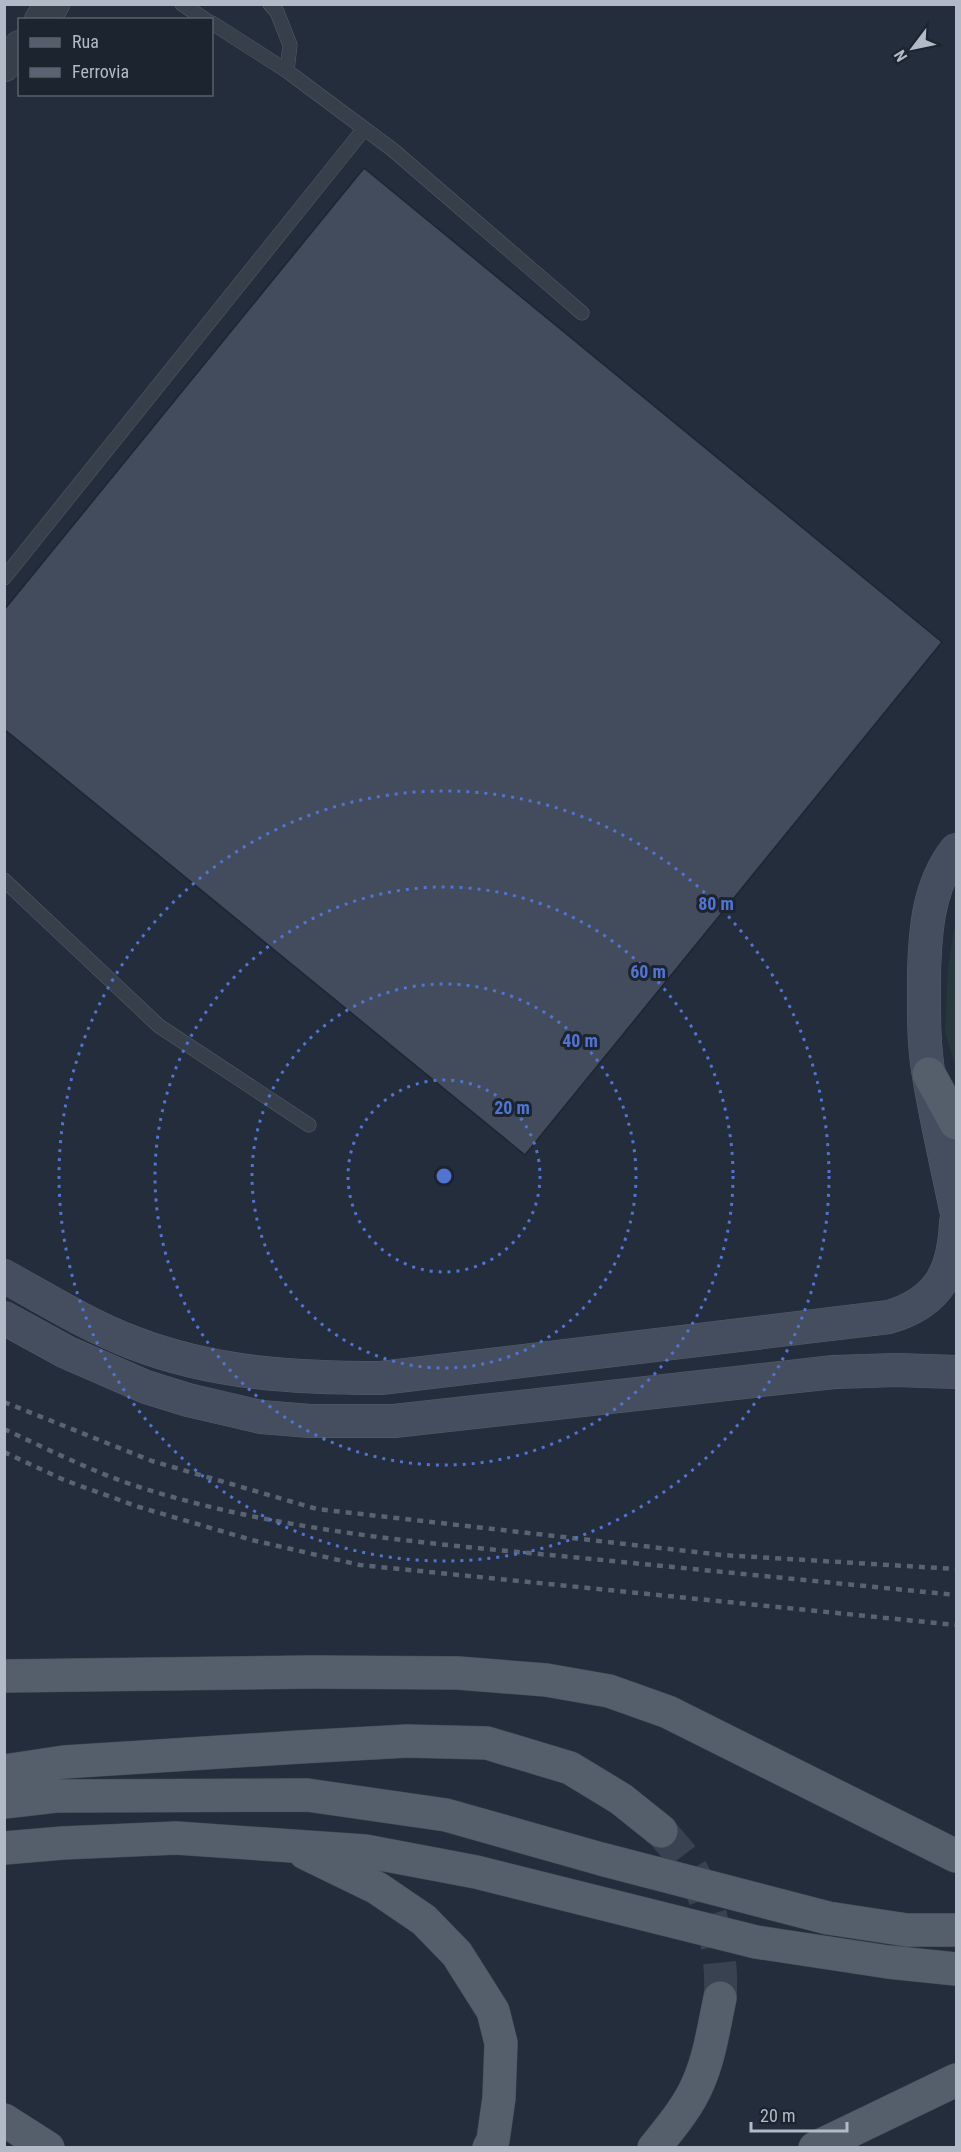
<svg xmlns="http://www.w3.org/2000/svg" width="961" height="2152" viewBox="0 0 961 2152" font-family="'Roboto Condensed',sans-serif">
<rect width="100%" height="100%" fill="#232d3b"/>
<path fill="#25393c" d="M956,915V1069L945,1032L948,968Z"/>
<path fill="#424c5d" stroke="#1e2632" stroke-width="1.5" d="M364,168L942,642L525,1155L4,729V610Z"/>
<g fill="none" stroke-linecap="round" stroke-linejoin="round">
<path stroke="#384250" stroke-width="33" stroke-dasharray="33 16" stroke-linecap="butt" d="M661,1831C669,1841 678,1850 685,1860C710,1894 724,1957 720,1998"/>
<g stroke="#555d69" stroke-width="15">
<path id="service" d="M182,4L206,20
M270,4L277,12L290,45L287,71
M212,23L287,71L393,150L582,313
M4,578L364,129
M4,880L159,1026L309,1125"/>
</g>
<g stroke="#555d69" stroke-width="34">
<path id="tertiary" d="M41,20L53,4
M4,65L20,47"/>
</g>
<g stroke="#555d69" stroke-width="34">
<path id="secondary" d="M956,850C928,886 925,931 924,975C924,1009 923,1043 929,1076C936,1120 947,1165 956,1210
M4,1276C47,1300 89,1326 134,1343C214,1374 297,1378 381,1378L889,1317C939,1302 954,1272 956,1222
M4,1318L66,1352L146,1387L188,1400L261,1417L310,1421H394L834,1372L897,1370L956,1372"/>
</g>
<g stroke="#404854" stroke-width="34">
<path id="primary" d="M929,1074L956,1123
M4,1676L313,1672L458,1673L546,1680L609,1691L668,1712L956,1856
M4,1771L64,1762L300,1747L407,1741L487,1743L570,1768L621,1799L661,1831
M4,1802L56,1796L307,1795L446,1815L601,1859L828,1918L907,1930H956
M4,1848L63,1843L176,1838L365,1851L476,1872L756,1942L888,1962L956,1969
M305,1853L377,1888L424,1920L457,1954L493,2011L501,2043L499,2098L493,2140L489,2148
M4,2120L48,2148
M654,2148C671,2127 689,2106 699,2081C710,2055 714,2026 720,1998
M815,2148L956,2080"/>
</g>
<use href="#service" stroke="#373f4b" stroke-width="14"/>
<use href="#tertiary" stroke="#373f4b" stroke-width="33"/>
<use href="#secondary" stroke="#454e5e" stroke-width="33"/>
<use href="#primary" stroke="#555e6b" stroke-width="33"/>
<path stroke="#596372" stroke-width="4.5" stroke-dasharray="6 6" stroke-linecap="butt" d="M4,1402L152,1461L317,1509L722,1555L956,1569
M4,1429C45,1448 87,1469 130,1484C278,1533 437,1544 592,1559C713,1571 835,1583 956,1595
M4,1452L64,1480L139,1507L252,1540L360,1565L956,1625"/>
</g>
<g fill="none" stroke="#5174d2" stroke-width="3" stroke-dasharray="3 6">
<circle cx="444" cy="1176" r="96"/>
<circle cx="444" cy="1176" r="192"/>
<circle cx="444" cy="1176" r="289"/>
<circle cx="444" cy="1176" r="385"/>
</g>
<circle cx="444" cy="1176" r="9" fill="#5174d2" stroke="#1c2430" stroke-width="3"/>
<g font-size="18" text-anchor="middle" font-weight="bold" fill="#5174d2" stroke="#1c2430" stroke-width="6" stroke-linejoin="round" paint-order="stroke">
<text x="716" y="910">80 m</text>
<text x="648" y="978">60 m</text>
<text x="580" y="1047">40 m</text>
<text x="512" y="1114">20 m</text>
</g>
<rect width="961" height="2152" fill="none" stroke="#b2bac7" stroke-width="12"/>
<rect x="18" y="18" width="195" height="78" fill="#1c2430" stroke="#58606c" stroke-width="1.5"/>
<rect x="30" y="38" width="30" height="9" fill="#555e6b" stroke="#58606c" stroke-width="1.5"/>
<text x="72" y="48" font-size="18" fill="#b2bac7">Rua</text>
<rect x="30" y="68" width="30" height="9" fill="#596372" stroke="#58606c" stroke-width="1.5"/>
<text x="72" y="78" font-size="18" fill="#b2bac7">Ferrovia</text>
<g transform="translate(913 48) rotate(238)" stroke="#1c2430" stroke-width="4.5" paint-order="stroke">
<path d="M0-4.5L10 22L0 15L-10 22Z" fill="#b2bac7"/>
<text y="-9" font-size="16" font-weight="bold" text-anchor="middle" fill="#b2bac7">N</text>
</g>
<path d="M751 2122v9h96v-9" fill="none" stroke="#b2bac7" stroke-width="3"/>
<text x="760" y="2122" font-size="18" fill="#b2bac7" stroke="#1c2430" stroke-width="4.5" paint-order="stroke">20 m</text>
</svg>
